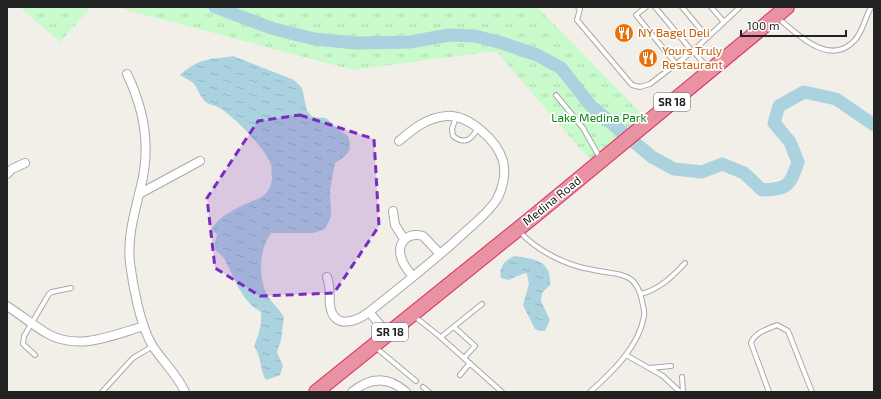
<svg xmlns="http://www.w3.org/2000/svg" width="881" height="399" viewBox="0 0 881 399" font-family="'Exo 2',sans-serif">
<defs>
<pattern id="park-tufts" width="24" height="20" patternUnits="userSpaceOnUse"><rect width="24" height="20" fill="#c8facc"/><path d="M3 7l-1-3M5 7V3M7 7l1-3M15 17l-1-3M17 17v-4M19 17l1-3" fill="none" stroke="#acd6af"/></pattern>
<pattern id="water-ripples" width="26" height="14" patternUnits="userSpaceOnUse"><rect width="26" height="14" fill="#aad3df"/><path d="M2 4q2-2 4 0t4 0M15 11q2-2 4 0t4 0" fill="none" stroke="#92b5bf"/></pattern>
</defs>
<rect width="100%" height="100%" fill="#f2efe9"/>
<path fill="url(#park-tufts)" d="M20,7H91L60,42Z
M115,7H537L649,121L595,166L496,51L353,70Z"/>
<path fill="url(#water-ripples)" d="M233,56L294,80L302,88L307,111L313,117L326,118L339,130L348,136C353,152 348,154 335,163L330,190L331,216L325,229L313,233H271C259,249 258,277 267,295C272,303 279,309 284,317L281,340L277,352L283,366L280,375L266,380C259,369 262,357 254,346C259,334 262,324 261,312C241,301 234,277 224,258C222,255 217,253 215,249C213,245 217,239 217,234L212,230C216,216 245,204 258,199C267,195 272,186 272,177C271,173 272,168 271,165C267,150 232,114 218,107C215,105 210,105 207,103C200,98 198,88 193,83C190,80 184,78 180,75C200,57 210,60 233,56Z
M515,256C535,259 552,261 550,285L542,293L541,301L550,320L545,331H539L535,329L523,305L529,284L527,274L525,273L508,280L501,278C498,268 505,259 515,256Z"/>
<g fill="none" stroke-linecap="round" stroke-linejoin="round">
<path stroke="#aad3df" stroke-width="13" d="M215,7L274,29L314,39L356,43L410,42L449,35L475,36L502,43L537,55L561,68L591,106L652,157L674,169L702,172L722,164L744,173L762,190C788,189 790,186 798,162L790,142L774,123L779,106L804,92L836,99L874,125"/>
<g stroke="#a9a9a9" stroke-width="6">
<path id="lane" d="M578,7L580,9L577,20L632,85L640,87L650,84L693,51L709,69
M646,7L636,15L676,64
M655,7L692,51
M682,7L707,37
M711,7L724,22
M778,18C797,34 830,68 855,40C863,31 865,18 871,7
M693,51L740,7
M556,95L583,128L600,158
M456,117L452,129L453,136C465,145 471,140 478,128
M519,231C537,251 567,266 594,270C606,273 618,272 629,278C636,282 641,293 642,301C643,306 645,312 644,316C639,347 612,372 590,392
M641,294C660,289 673,276 685,263
M414,316L438,335L502,392
M454,327L475,346L464,358
M441,337L482,304
M375,347L416,381
M35,355L23,344L24,336L49,294L52,292L71,288
M626,355L663,376L680,392
M650,368L671,366
M460,375L470,363
M682,377L683,392
M423,387L429,392
M102,392L133,358L153,346
M769,392L751,343C755,332 768,329 777,325L788,331L812,392"/>
</g>
<g stroke="#a9a9a9" stroke-width="10">
<path id="street" d="M127,74C144,109 151,147 141,186C135,212 127,236 130,263C133,287 140,324 152,345C162,361 177,374 185,392
M7,174L12,169L25,163
M139,194L200,161
M393,211L395,225L404,239
M413,276C408,271 403,265 401,257C397,242 408,232 423,236L440,254
M327,277C331,287 329,294 330,305C333,330 356,322 369,312C402,286 435,260 465,232C476,222 489,212 497,199C503,188 506,172 503,161C497,140 468,114 446,116C426,118 413,129 399,141
M7,306C21,315 34,326 48,334C79,351 113,335 144,326
M369,312L388,334
M352,392C370,377 388,376 406,392"/>
</g>
<g stroke="#dc2a67" stroke-width="16">
<path id="highway" d="M316,392L533,217L787,7"/>
</g>
<use href="#lane" stroke="#fff" stroke-width="4"/>
<use href="#street" stroke="#fff" stroke-width="8"/>
<use href="#highway" stroke="#e892a2" stroke-width="14"/>
</g>
<path fill="#7b2cbf" fill-opacity="0.2" stroke="#7b2cbf" stroke-width="3" stroke-dasharray="8 5" stroke-linejoin="round" d="M300,115L374,139L379,226L334,293L260,296L215,268L207,198L258,121Z"/>
<defs>
<g id="restaurant-disc" transform="scale(1)"><circle r="9.5" fill="#e8710a" stroke="#fff"/><path d="M-5-6h1v4h1v-4h1v4h1v-4h1v5L-1.5 .5V6h-2V.5L-5-1ZM5-6V6H3V1.5H1.5Q1.5-4 5-6Z" fill="#fff"/></g>
</defs>
<g fill-rule="evenodd">
<use href="#restaurant-disc" x="624" y="33"/>
<use href="#restaurant-disc" x="648" y="58"/>
</g>
<g text-anchor="middle" stroke-width="3.5" stroke-linejoin="round" paint-order="stroke">
<g fill="#fff" stroke="#646464" stroke-width="1">
<rect x="654" y="93" width="36" height="18" rx="3"/>
<rect x="372" y="323" width="36" height="18" rx="3"/>
</g>
<g font-size="11" font-weight="bold" fill="#222">
<text x="672" y="106">SR 18</text>
<text x="390" y="336">SR 18</text>
</g>
<g font-size="12" fill="#c56008" stroke="#fff" text-anchor="start">
<text x="638" y="37">NY Bagel Deli</text>
<text x="662" y="55">Yours Truly<tspan x="662" dy="14">Restaurant</tspan></text>
</g>
<g font-size="12" fill="#0c8416" stroke="#fff">
<text x="599" y="122">Lake Medina Park</text>
</g>
<g font-size="12" fill="#222" stroke="#fff">
<text transform="translate(552 201) rotate(-39)" y="4">Medina Road</text>
</g>
</g>
<rect width="881" height="399" fill="none" stroke="#222222" stroke-width="16"/>
<path d="M741 30v6h105v-6" fill="none" stroke="#222222" stroke-width="2"/>
<text x="747" y="30" font-size="12" fill="#222222" stroke="#ffffff" stroke-width="3" paint-order="stroke">100 m</text>
</svg>
